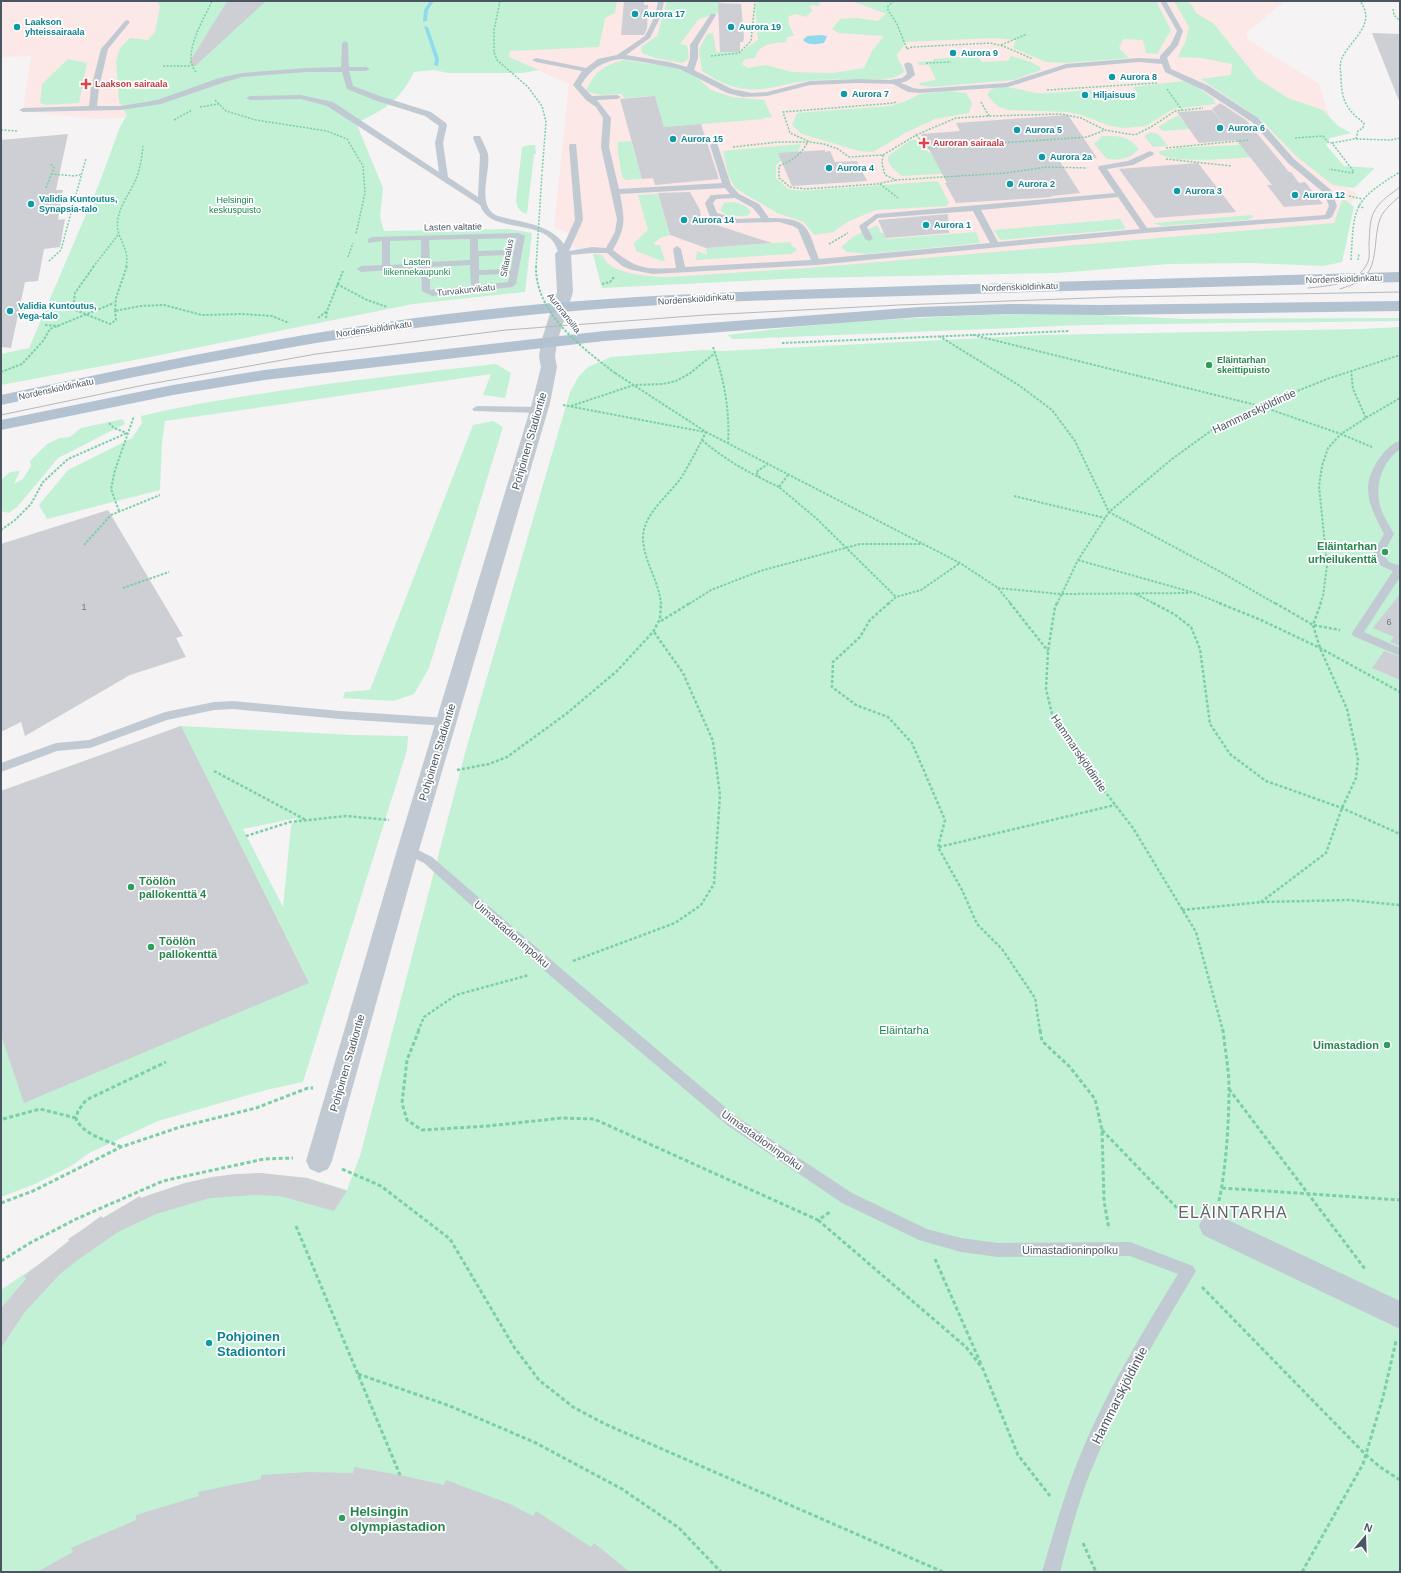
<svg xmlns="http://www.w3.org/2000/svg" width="1401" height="1573" viewBox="0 0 1401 1573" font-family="Helvetica,sans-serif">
<rect width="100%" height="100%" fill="#f5f3f3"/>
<path fill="#fce8e6" d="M1,1H180L130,117L97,119L23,111L31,56L1,57Z
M524,1H1285L1246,33L1248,40L1319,84L1334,131L1280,136L1333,181L1358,194L1352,202L1344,221L1339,259L808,268L601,286L591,247L573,248L570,234L554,227L569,84L509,57Z"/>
<path fill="#c3f1d5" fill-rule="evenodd" d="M157,1H617L615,13L605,18L599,47L510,51L509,57L539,70L522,73H448L434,70L414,72C399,102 384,110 354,124L357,125L383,188L380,217L384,231L509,229L532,233L525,292L413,304L145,358L1,385V354L29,348L99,184L120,127L127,115L119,102L116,61L120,48L130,38L148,40L155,32L160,7Z
M667,1H721L719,13L699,19L680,44L687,45L689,58L683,63L655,58L642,53L641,47L657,36Z
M758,1H815L821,3L817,6L811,5L809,7L813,10L806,17L797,14L789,16L788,22L794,36L787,37L786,42C774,43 759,43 755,58L745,59L742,64L748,68L766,65L791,72L833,73L864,68L872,51L884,36L839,33L832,29L840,19L857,18L878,21L886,14L852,1H1156L1171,30L1157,54L1146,53L1143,40L1123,39L1119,48L1129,58L1065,63L1046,62L1013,48L1016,40L993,38L905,42L903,47L897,54C897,61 903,65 904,72C893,81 878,79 865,79C843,79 820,79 798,82C781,85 765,91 747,89C730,88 716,80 702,71L699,50L707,34L713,33L716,52H740L758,40L755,6Z
M1174,1H1186L1192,5L1196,13L1214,24L1258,79L1288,98L1323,110L1338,126L1351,133L1330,138L1326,145L1344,166L1375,168L1354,188L1333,185L1296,156L1261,120L1201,79L1231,75L1232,64L1201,58L1178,57L1186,40L1189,27Z
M978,56L982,62L1008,61L1011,56L1031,62L1040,67L1041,70L1014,80L931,87L920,85L919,83L936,80L929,65H919L917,62L934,61L933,59Z
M68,59L87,63L79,103L47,105L40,103L42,84Z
M624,60L679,68L693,74L711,90L732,97L764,100L772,117L764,118V119L664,127L655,96L624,98L622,94L600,95L586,91C595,71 603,66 624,60Z
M1184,81L1194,85L1214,99L1215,104L1173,109L1146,126L1124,128L1110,126L1082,115L1067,112L1008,110L997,106L987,95C993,78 1027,93 1038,93C1055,94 1074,91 1091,90L1097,97L1138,94L1133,87Z
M947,91L966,93L972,103L969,113L935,119L905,133L873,152L859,151L802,134L792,125L797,113L890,106L904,102L920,94Z
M1178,115L1190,129L1163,131L1158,127Z
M1151,132L1158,134L1168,146L1153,147L1144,136Z
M1102,136C1119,136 1128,135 1139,149C1128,160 1122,160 1107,159L1094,144Z
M911,140H916L928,152L991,171L902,176C895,171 887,165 888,156Z
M631,141L642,179L626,180L622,177L618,152V142Z
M1263,141L1275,155C1254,156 1170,167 1158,152L1160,151L1176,149L1175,148L1239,145L1238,143Z
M801,144L796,156L785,158L776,165V178L788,189L802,191L937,181L939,183L949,203L946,206L876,210L849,221L833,232L814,235L804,222L777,213L735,188L728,174L723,151Z
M529,145H535L536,154H534L527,214C520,212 518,209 516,201L522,147Z
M658,194L670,235L660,238L654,243L655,245H660L665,261H662L636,251L634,243L648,230L638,195Z
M1343,198L1354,207L1342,262L1323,266L1250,263L1169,264L1057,273L803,278L602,288L593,254L602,255C603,256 604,258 605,260C615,275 654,277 670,277L808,268L1334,223Z
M728,202C736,202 747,205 751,212L747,216H727L720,210L724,203Z
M1253,215L1252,218L1248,220L1162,226L1153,223Z
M1120,219L1126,229L1000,240L994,230Z
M877,225L881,233H884L887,239L976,232L980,243L867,254L847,252L841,247L853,237Z
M790,242L793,247L796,248L797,250L791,254L696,260L697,251L707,255L706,248Z
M1054,313L1186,319L1400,318V321L1083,325L740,339H732L728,335C836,320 945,316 1054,313Z
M1400,327V1572H1V1290L45,1260L82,1230L118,1209L148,1195L185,1183L260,1173L307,1178L347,1190L360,1156L465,753L570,392L579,376L588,367L611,357L703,350L723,351L1042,335L1361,329Z
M496,364L511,373L505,398L483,395L491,374L165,421L162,443L160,490L47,519L39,505L68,470L132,438L142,423L141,416C187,405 233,398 279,391C351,380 424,372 496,364Z
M123,419L125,424L58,458L18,506L9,513L1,511V480L10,472L20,471L14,484L23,479L31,466L30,461L47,444L60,438L70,437L81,428Z
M493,421L503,427L429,668L414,694L393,701L343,698L345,692L370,690L473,425Z
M181,726L352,735L408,736L407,750L303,1082L266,1090L158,1121L89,1153L71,1166L35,1184L1,1197V791ZM297,818L291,826L283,907L243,829Z"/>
<path fill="#90daee" d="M822,35L827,36L824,43C818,44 808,46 803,40L807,36Z"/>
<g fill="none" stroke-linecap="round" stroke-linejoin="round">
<path fill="#90daee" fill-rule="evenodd" d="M430,1H434L428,10L427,21L423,22L424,10Z
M424,26L428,27L439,59L438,66L434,65L435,59Z"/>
</g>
<path fill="#cdcfd5" d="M231,1H266L194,67L189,63L226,3Z
M624,1H644V5H648L647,28L644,35H621Z
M718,3L741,4L744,38L743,42H740V52H720Z
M1372,33L1400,34V101H1399Z
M655,96L664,127L701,124L719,179L655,185L653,178L642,179L620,99Z
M1220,103L1246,120L1289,172H1291L1299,183L1305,182L1323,204L1284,207L1267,185H1272L1212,109Z
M1212,110L1237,140L1199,143L1177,112Z
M1068,115L1097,158L1059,160L1080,193L1051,196L1052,197L956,203L945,183H947L921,134L960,131L956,123Z
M68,134L56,190H63L58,220L65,219L60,247L44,249L38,281L25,282L11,348L1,347V140Z
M825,150V152L830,151L835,162L857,161L867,181L792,186L778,153Z
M1198,163L1236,212L1155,218L1119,169Z
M690,192L700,210L701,220L772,243L706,248L670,235L658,193Z
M948,214L949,233L886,238L878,220Z
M108,510L183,636L176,638L186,657L130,675L25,736L21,722L1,732V544Z
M1400,594V646L1390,642L1394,637L1373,628Z
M1384,651L1400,657V680L1372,668Z
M181,726L309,983L24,1103L1,1035V791Z
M260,1173L307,1178L347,1191L334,1211L280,1196L255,1195L210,1198L156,1214L118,1232L75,1262L60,1274L24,1313L1,1348V1308L26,1279L24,1276L69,1241L68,1239L82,1230L101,1216L103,1218L140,1196L141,1198L185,1183L212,1177L236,1174Z
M354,1467L400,1475L444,1485L446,1480L510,1504L533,1516L536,1511L591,1547L594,1543L630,1572H37L73,1552L71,1548L136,1520V1515L199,1496L198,1492L261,1479V1475L309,1472L353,1473Z"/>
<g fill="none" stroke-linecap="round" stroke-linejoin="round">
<path stroke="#7ad0a6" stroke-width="1.5" stroke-dasharray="2 1.5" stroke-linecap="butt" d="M500,1L494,30V52L497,60L528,87L542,106L546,122L542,173
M894,1L888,6V10L897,24L907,49
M1393,9L1394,15L1400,21
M1001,45L1027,34
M907,49L912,47L990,43L1003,46L1033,59
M711,56L739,53L751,41L755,1
M926,63L951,62
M163,66H191
M196,72C181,55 204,19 212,1
M1167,89L1182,110
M1047,90L1157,83
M215,100L226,111L256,120L327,131L347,139L363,166L365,193L356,234
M981,102L989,116
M200,107L219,104
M174,120L192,110
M1,130L18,131
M916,135L928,148L1087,137L1105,130L1135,135L1151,127L1175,111L1203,108
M1295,138L1323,136L1328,142L1332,143L1354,172L1352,173L1329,169
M1356,139L1358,131L1363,128L1364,123C1346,109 1342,101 1341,79C1341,71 1339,65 1342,58C1352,38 1377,24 1360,1
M1332,143L1354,139L1391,140L1400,138
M733,147L778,142H810L824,144L838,149L849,157L883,155L916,135L956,118L989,116L1061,114L1081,118L1105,130
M1166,148L1249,140
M883,155L882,164L885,175L896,180L1006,173L1046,167L1087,168
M1166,159L1232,166
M51,174L75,176L82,174
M896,180L877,184L805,189L790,187L779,178V166C793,160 801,155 808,141L790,133L783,112L894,103L897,101
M880,184L898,198
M46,188L54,168L50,163
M1349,196L1362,199
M1358,206L1364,208
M829,244L848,233
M348,257L353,243
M1351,260C1354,207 1352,201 1400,172
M1358,260L1359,254
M49,261L61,250L86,158
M93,267L118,235
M126,267C131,247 114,238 118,219C120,205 130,193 136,179C140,169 142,157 143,146"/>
<path stroke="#7ad0a6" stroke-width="2" stroke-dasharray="2.5 1.5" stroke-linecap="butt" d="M94,266L75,293L73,309L110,324L116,320L115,311
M127,266L116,298L115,311L140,306L164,305L202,315L242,314L272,316L289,323
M337,284L367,300L387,307
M602,284L610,282L614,277
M318,318L327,311
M326,318L327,311L343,271
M45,325L59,326
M973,335L1260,406L1341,434L1328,448L1322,466L1319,486L1327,565L1323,596L1320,604
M939,336L1020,386L1052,410L1075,441L1109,512L1219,571L1276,604
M782,343L1069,331
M713,347C724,379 730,410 728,444
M1351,370L1353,389L1366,418L1341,434L1372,447
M1,372L22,364L43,341L50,329L114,303
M615,373L706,432L960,563L998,588L1011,604
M563,405L705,432
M571,406L634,385L663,384L676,381L689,374L715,353
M1366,418L1400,398
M109,423L114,428L127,433
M702,440C725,460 751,474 779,487
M788,475L779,487L817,519L896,597
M760,478L756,472L768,464
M1014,496L1105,518
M119,511L111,489L115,470L134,416
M1,530L15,520L31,504L43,482L68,459L127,433
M84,545L111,515L160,495
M1078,560L1195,593L1222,604
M123,588L169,572
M998,588L1060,594L1190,593
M1136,594L1155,604
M661,604C659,581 644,562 643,539C642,515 668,496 681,478C690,463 698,448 706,432
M689,604L711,590L760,571L860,544H922
M888,604L896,597L921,590L960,563
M1057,604L1078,560L1109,512L1172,459L1212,430L1260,406L1327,379L1400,355"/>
<path stroke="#7ad0a6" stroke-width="2.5" stroke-dasharray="3 2" stroke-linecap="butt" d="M889,603L870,620L860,637L833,662L832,687L856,705L888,717L912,743L945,820L938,847L962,890L977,924L1002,949L1035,998L1040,1031
M1010,603L1048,651
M1057,603L1055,607L1048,651L1046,689L1053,718L1093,776L1133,828L1196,932L1223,1031
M1153,603L1174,614L1191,627L1200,649L1210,724L1230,754L1266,781L1342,808L1400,834
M1219,603L1261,620L1320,648L1400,692
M1275,603L1313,625L1340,630
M661,621L690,603
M457,770L489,764L507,757L566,714L617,671L653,632L660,619L661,603
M214,771L306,820
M246,836L290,822L346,816L389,820
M939,847L1115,805
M1261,902L1326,853L1342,808L1356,778L1358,759L1347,709L1320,648L1313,625L1321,603
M1182,910L1261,902L1350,900L1400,905
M573,961L675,923L701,905L714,884L720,795L713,741L683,673L654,632
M418,1031L424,1017L456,995L529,975"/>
<path stroke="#7ad0a6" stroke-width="3" stroke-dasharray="4 2.5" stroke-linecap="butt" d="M419,1030L407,1060L402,1103L407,1120L422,1130L488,1126L562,1118L594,1119L818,1220L830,1212
M1040,1030L1042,1041L1070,1067L1095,1099L1102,1130L1104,1201L1109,1229
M1229,1089L1365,1269
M3,1119L40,1109L76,1118
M1102,1130L1177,1208L1190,1214
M121,1147C106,1140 84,1135 76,1119L78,1111L86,1100L166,1062
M342,1169L381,1186L450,1239L514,1347L539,1380L573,1407L605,1424L943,1572
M1222,1188L1400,1200
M1219,1201C1226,1169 1229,1122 1229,1088C1229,1069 1225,1050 1223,1030
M1,1203L33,1191L121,1147L180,1127L256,1108L308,1088H313
M818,1220L966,1347L983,1369L1018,1455L1050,1496
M296,1226L400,1475
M935,1259L981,1364
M1,1261L30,1243L76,1219L163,1181L264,1159L293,1158
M1202,1287L1365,1454L1380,1467L1400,1480
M358,1374L450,1406L536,1443L622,1489L679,1528L721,1572
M1083,1543L1096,1572
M1302,1572L1363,1464L1383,1397L1396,1341"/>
<path fill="#c1cad2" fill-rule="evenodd" d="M658,1H664L661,16L650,38L626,55L669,62L687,67L690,58V45L711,14H715L716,15L698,45V58L694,70L732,89L752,93L767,92L810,81L858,79L890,80L902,78L907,74L904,64L908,62L912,64L915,75L907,81L901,83L913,88L920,89L1007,83L1066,64L1139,58L1160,59V56L1171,44L1177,31L1160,1H1166L1183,31L1178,45L1167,58L1171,69L1209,86L1258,118L1294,159L1331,190L1337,206L1332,217L1328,219L1145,233L816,265L653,274L632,270L622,266L607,253H592L560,256C557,250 556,244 551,239C532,220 489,232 480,205L327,106L301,99L250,100L246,98L250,96L301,95L333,102L439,172L435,143L439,126L425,116L374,100L347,89L342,72H306L242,77L225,82L161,104L121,110L23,112L19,110L23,108L89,106L91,88L101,49L125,21L127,20L130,22L108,49L99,88L97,106H121L157,100L219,78L242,73L306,68L341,67L342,43L345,41L348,43L349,67H366L370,69L366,71H349L353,86L380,96L431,112L446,123L447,125L443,143L448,177L478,197L480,155L473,138L474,136H480C483,142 486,148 488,154C491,172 475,207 498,216C522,223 548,223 564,244L575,220L569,146L570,144H576L583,220L569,251L592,247L606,248L615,232L617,219L601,147L603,118L596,107L586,100L573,85L582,71L536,62L532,60L536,58L586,68L598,59L617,55L645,36L655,16ZM621,59L643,62L680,69L727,93L743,97L767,96L810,85L858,83L893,84L908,92L920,93L1008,87L1067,68L1139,62L1162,64L1165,72L1203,90L1252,122L1288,163L1324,193L1329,206L1325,215L1147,228L1107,169L1133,165L1153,155L1154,153L1150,151L1128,161L1099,166L1098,168L1115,193L876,214L859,226L865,239L869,241L873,239L867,227L878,218L973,211L990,243L819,259C815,250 812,235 805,227C798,218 780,218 769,218L759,204L739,194L731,185L717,143H714L710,145L722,183L619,189L609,147L611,118L597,100L617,99L621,97L617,95L592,96L581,85C591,69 602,61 621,59ZM725,188L730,194L711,195L705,203L710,217L737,223L779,222L793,226L798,229L811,260L685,267L681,249L677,246L673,249L676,268C646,269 638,270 613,250C626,226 625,221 620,194ZM1118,197L1140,229L998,242L981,210ZM735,198L753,208L761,218L737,219L717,213L713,203L716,199Z
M518,233L525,236L516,284L512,287L432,296L422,291L421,268L361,272L357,269L361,266L382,265V241L368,243V239L372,237ZM517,238L514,250L478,251V239ZM470,239V260L430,262L429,240ZM421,240V263L390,265V241ZM513,255L511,269L479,270V256ZM470,265L471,286L430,290V267ZM510,274L508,282L479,285V275Z
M477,406L538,407L543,410L538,413L474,411L472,409Z
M1400,441V449C1381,463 1374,487 1381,509C1384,518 1390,526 1394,534L1383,554L1389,562L1400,566V577L1364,632L1400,648V656L1353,636L1352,633L1393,571L1381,566L1373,554L1384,534C1370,507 1359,487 1379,459C1384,452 1391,443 1400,441Z
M233,701L340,711L447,718L451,719L453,722L451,725L447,726L340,719L233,709L214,710L167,720L90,748L57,751L1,772V763L56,743L89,740L165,712L214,702Z
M408,845L432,857L557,965L737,1117L852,1193L927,1229L961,1238L998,1243L1130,1242L1193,1266L1196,1271L1193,1276C1158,1335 1122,1395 1096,1459C1080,1495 1070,1534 1060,1572H1042C1055,1527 1068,1482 1087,1439C1112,1382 1145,1328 1178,1274L1130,1256L998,1257L961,1252L919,1240L842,1203L727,1125L547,973L424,863L404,853L402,850L404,847Z"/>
<path fill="#c1cad2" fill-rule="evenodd" d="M563,249L568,251L571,254L573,292L557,342L555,357L557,367L550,403L419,850L332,1161L328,1169L319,1173L310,1169L306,1161L397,850L532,403L541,367L539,357L541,342L557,292L555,254L558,251Z
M1213,1213L1400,1301V1329L1203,1235L1199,1226L1203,1217Z"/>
<path fill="#b3c2d1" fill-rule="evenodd" d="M1400,272V282C1247,286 1094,290 940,295C797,299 653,302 510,317C338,334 169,369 1,405V395C169,359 338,324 510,307C653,293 797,290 940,285C1094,281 1247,276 1400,272Z
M1400,301V311L1100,315L1010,314L920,317L604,341L264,380L173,395L1,430V420L173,385L264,370L604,331L920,307L1010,304L1100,305Z"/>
<path stroke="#b5b8bd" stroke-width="1" d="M1308,288C1328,286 1359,284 1368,262C1370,257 1369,249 1369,243C1370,232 1369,220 1375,210C1381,200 1391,194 1400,187
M1340,289C1346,287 1352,285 1358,282C1379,270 1373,243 1379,222C1382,211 1391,204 1400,196
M1,415L144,385L316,354L506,330L705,315L899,305L1118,297L1400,292"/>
<path stroke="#7ad0a6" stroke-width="1.5" stroke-dasharray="2 1.5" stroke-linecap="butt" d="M536,267L542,173"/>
<path stroke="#7ad0a6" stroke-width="2" stroke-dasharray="2.5 1.5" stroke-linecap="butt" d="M536,266C535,313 581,347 615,373"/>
</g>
<g fill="#0f9aa8" stroke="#fff" stroke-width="1.5">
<circle cx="635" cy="14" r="4"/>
<circle cx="17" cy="27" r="4"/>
<circle cx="731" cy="27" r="4"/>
<circle cx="953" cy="53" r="4"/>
<circle cx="1112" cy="77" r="4"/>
<circle cx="844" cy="94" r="4"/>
<circle cx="1085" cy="95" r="4"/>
<circle cx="1220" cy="128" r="4"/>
<circle cx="1017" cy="130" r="4"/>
<circle cx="673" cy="139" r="4"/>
<circle cx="1042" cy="157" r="4"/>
<circle cx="829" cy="168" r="4"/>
<circle cx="1010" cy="184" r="4"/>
<circle cx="1177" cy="191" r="4"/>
<circle cx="1295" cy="195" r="4"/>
<circle cx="31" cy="204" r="4"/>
<circle cx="684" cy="220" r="4"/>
<circle cx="926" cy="225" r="4"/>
<circle cx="10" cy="311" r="4"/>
<circle cx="209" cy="1343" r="4"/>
</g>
<g fill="#e0444e" stroke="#fff" stroke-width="1.5">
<path d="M84 78h4v4h4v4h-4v4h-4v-4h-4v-4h4z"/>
<path d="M922 137h4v4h4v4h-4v4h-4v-4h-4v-4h4z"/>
</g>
<g fill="#2e9e5b" stroke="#fff" stroke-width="1.5">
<circle cx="1209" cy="365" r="4"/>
<circle cx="1385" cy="552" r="4"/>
<circle cx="131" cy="887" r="4"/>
<circle cx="151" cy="947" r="4"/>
<circle cx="1387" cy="1045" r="4"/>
<circle cx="342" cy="1518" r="4"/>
</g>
<g text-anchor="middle" stroke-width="3.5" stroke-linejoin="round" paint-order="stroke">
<g font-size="9" font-weight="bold" fill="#0d838f" stroke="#fff" text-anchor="start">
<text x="643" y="17">Aurora 17</text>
<text x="25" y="25">Laakson<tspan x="25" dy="10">yhteissairaala</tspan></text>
<text x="739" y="30">Aurora 19</text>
<text x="961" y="56">Aurora 9</text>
<text x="1120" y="80">Aurora 8</text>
<text x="852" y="97">Aurora 7</text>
<text x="1093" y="98">Hiljaisuus</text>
<text x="1228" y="131">Aurora 6</text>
<text x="1025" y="133">Aurora 5</text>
<text x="681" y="142">Aurora 15</text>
<text x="1050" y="160">Aurora 2a</text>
<text x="837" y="171">Aurora 4</text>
<text x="1018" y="187">Aurora 2</text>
<text x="1185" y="194">Aurora 3</text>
<text x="1303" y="198">Aurora 12</text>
<text x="39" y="202">Validia Kuntoutus,<tspan x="39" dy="10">Synapsia-talo</tspan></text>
<text x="692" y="223">Aurora 14</text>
<text x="934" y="228">Aurora 1</text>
<text x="18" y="309">Validia Kuntoutus,<tspan x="18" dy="10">Vega-talo</tspan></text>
</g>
<g font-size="9" font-weight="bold" fill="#be3a42" stroke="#fff" text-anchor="start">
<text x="95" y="87">Laakson sairaala</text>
<text x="933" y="146">Auroran sairaala</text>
</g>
<g font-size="9" fill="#17864f" stroke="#fff">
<text x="235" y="203">Helsingin<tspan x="235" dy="10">keskuspuisto</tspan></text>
<text x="417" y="265">Lasten<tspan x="417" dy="10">liikennekaupunki</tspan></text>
</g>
<g font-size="9" fill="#4a5661" stroke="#fff">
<text transform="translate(453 227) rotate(-1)" y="3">Lasten valtatie</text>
<text transform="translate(507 258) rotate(-79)" y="3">Sillanalus</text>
<text transform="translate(1344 279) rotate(-2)" y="3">Nordenskiöldinkatu</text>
<text transform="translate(1020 287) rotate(-2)" y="3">Nordenskiöldinkatu</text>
<text transform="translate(466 290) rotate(-6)" y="3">Turvakurvikatu</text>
<text transform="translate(696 299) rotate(-4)" y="3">Nordenskiöldinkatu</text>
<text transform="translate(564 313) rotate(52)" y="3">Auroransilta</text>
<text transform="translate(374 329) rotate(-8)" y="3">Nordenskiöldinkatu</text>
<text transform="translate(56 389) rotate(-12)" y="3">Nordenskiöldinkatu</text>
</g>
<g font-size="9" font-weight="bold" fill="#27864d" stroke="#fff" text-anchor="start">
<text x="1217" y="363">Eläintarhan<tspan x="1217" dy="10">skeittipuisto</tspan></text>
</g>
<g font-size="9" fill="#6b747e">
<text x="84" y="610">1</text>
<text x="1389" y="625">6</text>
</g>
<g font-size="11" fill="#4a5661" stroke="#fff">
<text transform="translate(1254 411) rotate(-25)" y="4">Hammarskjöldintie</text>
<text transform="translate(529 441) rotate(-74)" y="4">Pohjoinen Stadiontie</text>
<text transform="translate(437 752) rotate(-73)" y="4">Pohjoinen Stadiontie</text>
<text transform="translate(1079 753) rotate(56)" y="4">Hammarskjöldintie</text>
<text transform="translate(512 934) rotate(41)" y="4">Uimastadioninpolku</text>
<text transform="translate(347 1063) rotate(-74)" y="4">Pohjoinen Stadiontie</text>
<text transform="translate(762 1140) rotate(35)" y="4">Uimastadioninpolku</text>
<text x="1070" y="1254">Uimastadioninpolku</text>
</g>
<g font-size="11" font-weight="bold" fill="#27864d" stroke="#fff" text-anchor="end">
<text x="1377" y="550">Eläintarhan<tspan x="1377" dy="13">urheilukenttä</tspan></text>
<text x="139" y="885" text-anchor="start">Töölön<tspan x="139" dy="13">pallokenttä 4</tspan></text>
<text x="159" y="945" text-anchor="start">Töölön<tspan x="159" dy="13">pallokenttä</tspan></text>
<text x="1379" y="1049">Uimastadion</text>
</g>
<g font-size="11" fill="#17864f" stroke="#fff">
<text x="904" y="1034">Eläintarha</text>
</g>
<g font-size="13" font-weight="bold" fill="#0d838f" stroke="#fff" text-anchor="start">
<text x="217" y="1341">Pohjoinen<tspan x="217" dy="15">Stadiontori</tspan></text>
</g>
<g font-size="13" fill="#4a5661" stroke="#fff">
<text transform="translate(1119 1395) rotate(-63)" y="5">Hammarskjöldintie</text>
</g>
<g font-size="13" font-weight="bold" fill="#27864d" stroke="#fff" text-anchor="start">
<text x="350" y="1516">Helsingin<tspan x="350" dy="15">olympiastadion</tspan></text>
</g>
<g font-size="16" letter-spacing="1" fill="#5f6368" stroke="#fff">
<text x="1233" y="1218">ELÄINTARHA</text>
</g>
</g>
<rect width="1401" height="1573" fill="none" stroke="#4a5661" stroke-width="4"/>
<g transform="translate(1365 1537) rotate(19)" stroke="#ffffff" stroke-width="3" paint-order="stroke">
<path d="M0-3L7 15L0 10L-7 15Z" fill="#4a5661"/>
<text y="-6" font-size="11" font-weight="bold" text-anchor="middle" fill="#4a5661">N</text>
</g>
</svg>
